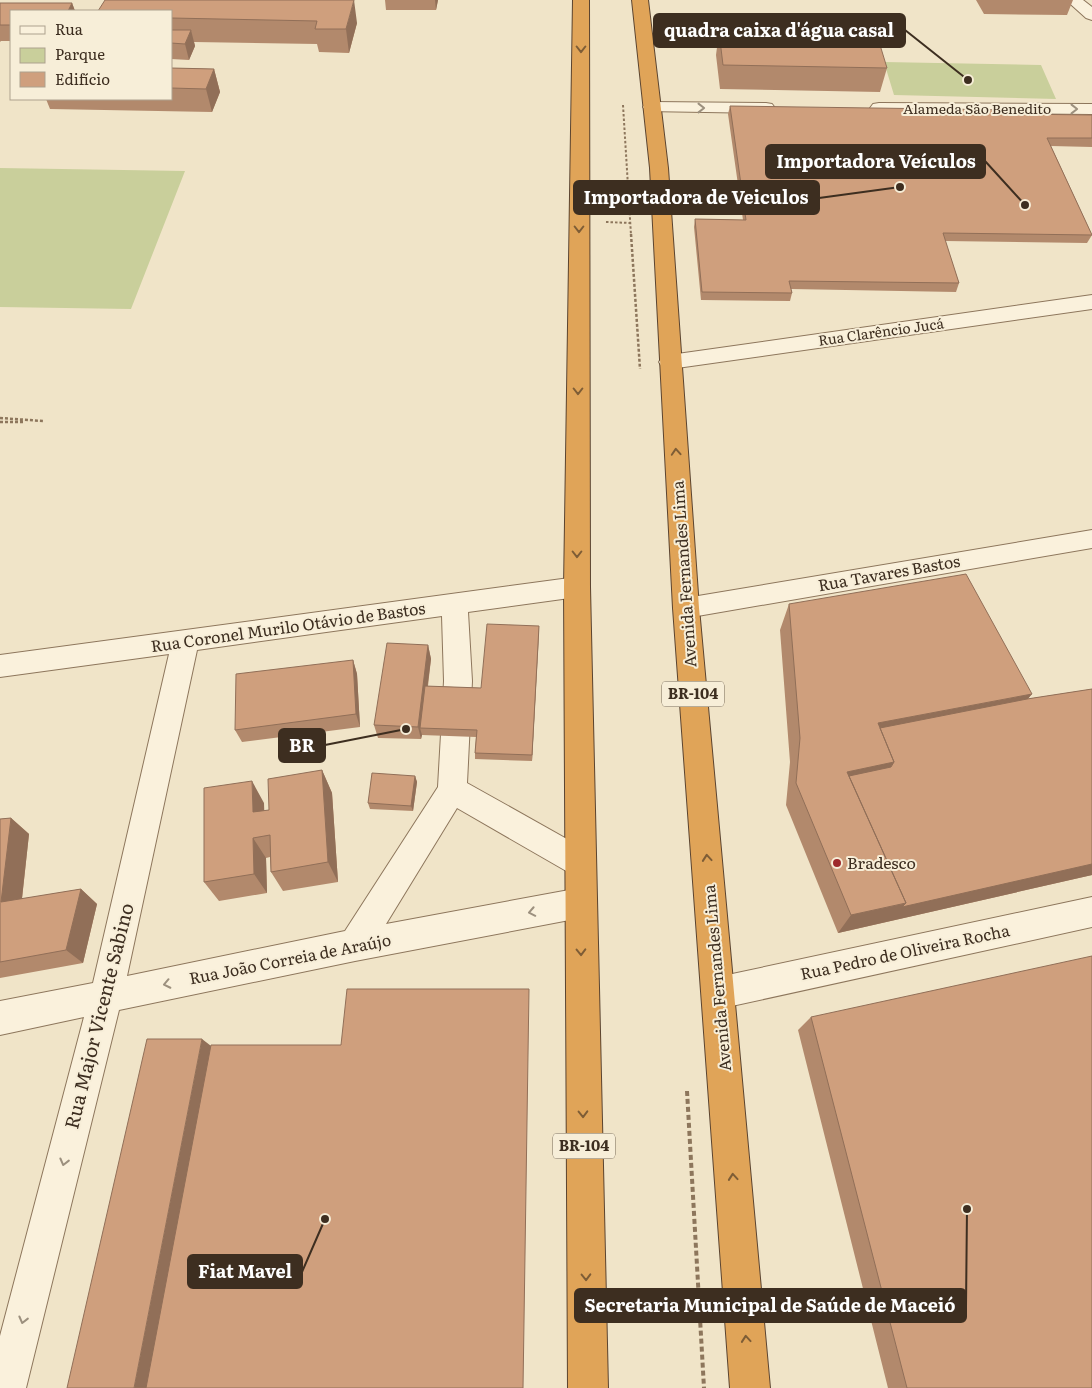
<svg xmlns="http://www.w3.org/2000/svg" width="1092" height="1388" viewBox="0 0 1092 1388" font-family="Literata,serif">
<rect width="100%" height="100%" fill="#f0e4c8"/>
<path fill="#c9cf9b" d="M884,62L1041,65L1056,99L894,95Z
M0,168L185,171L131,309L0,307Z"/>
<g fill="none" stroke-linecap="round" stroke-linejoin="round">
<g stroke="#8d765c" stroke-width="2">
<path id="minor" d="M1066,0H1083L1092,7V20L1086,18Z
M652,102L766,103L772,104L775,108L772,112L766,113L646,111L643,107L646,103Z
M879,103L1092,104V114L873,112L870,108L873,104Z
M1092,295V309L670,369L662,367L659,362L662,357L670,355Z
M1092,530V548L686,618L677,615L673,608L677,601L686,598Z
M577,577L586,580L590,587L586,594L577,597L468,612L472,681L467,783L590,852L594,862L590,872L579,876L568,872L457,808L386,924L580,888L591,892L596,903L591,914L580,918L355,961L119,1010L26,1388H0V1336L84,1017L0,1035V1001L93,983L169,654L0,677V655ZM442,616L444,681L438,787L345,931L127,976L197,650Z
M1092,897V927L718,1009L706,1005L702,993L706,981L718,977Z"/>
</g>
<g stroke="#5b4430" stroke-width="2">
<path id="highway" d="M573,0H589L590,587L608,1388H568L564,587Z
M632,0H648L668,168L699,608L770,1388H730L673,608L650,168Z"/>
</g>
<path stroke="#8d765c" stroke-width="2" stroke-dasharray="2.5 2" stroke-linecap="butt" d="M623,105L631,235
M606,222L630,223"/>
<path stroke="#8d765c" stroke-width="2.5" stroke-dasharray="3 2" stroke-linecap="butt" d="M631,234L640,369
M0,418L43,421
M0,422H24"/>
<path stroke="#8d765c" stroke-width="4" stroke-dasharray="5 3" stroke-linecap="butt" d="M687,1091L704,1388"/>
<use href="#minor" fill="#faf1dc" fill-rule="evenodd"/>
<use href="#highway" fill="#e0a458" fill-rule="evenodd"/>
</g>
<path fill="#b2896c" d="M105,0L357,23L349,53L319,52L317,44L194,42L195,46L189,60L171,59V11Z
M385,0H438L436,10H386Z
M976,0H1073L1067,15L984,14Z
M0,3H72L75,11H11V41H1L0,42Z
M719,32L887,68L880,92L720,89L716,55Z
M171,68L214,69L220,92L212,112L50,109L46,99H171Z
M730,106L1015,114L1092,115V147L1051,146L1092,235L1087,243L945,241L959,283L956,292L791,289L792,293L790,301L701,300L694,227L695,219L743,220L728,114Z
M789,604L1032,694L1027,699L1092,689V875L838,933L786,805L790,762L780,630Z
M539,626L532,761L475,759V753L476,737L422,735L421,739L378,738L374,725L428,645L431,659L428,686L481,688Z
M353,660L357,674L360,727L242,742L235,730Z
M322,770L332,793L338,882L283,891L271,872L270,857L266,858L267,893L219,901L204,882L264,803V811L269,810Z
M415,776L417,782L413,811L370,809L368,803Z
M11,818L29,834L22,899L81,889L97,904L83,963L0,978V819Z
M811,1017L1092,1388H888L798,1030Z"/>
<path fill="#916f58" d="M354,0L357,23L349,53L346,29Z
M435,0H438L436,10Z
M72,3L75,11H68Z
M191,30L195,46L189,60L185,44Z
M214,69L220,92L212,112L206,89Z
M539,626V633L532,761V755Z
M428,645L431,659L422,728H420L422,735L421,739L418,727Z
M353,660L357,674L360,727L356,714Z
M1032,694L1012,718L882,744L878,723Z
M894,762L880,784L851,791L847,772Z
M322,770L332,793L338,882L328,862Z
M415,776L417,782L413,811L411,806Z
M252,781L264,803L265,833L253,812Z
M11,818L29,834L20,916L1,902Z
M253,838L266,858L267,893L254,874Z
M1092,864V875L838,933L851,915Z
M81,889L97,904L83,963L66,950Z
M202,1039L215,1049L152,1388H134Z"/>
<path fill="#cf9f7d" stroke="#916f58" d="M105,0H354L346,29H315L317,21L171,18V11H98Z
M0,3H72L68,11H11V25H0Z
M171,30H191L185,44L171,43Z
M719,32L877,35L887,68L723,65Z
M171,68L214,69L206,89L171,88Z
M730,106L1014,110L1015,114L1092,115V138H1047L1092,235L943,233L959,283L789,281L792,293L702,292L695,219L746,220Z
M966,574L1032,694L878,723L894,762L847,772L906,903L851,915L796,783L800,738L789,604Z
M487,624L539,626L532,755L475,753L477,730L420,728L425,686L481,688Z
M387,643L428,645L418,727L374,725Z
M353,660L356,714L235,730L236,674Z
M1092,689V864L902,907L906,903L849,776L891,767L894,762L880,728L1027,699Z
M322,770L328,862L271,872L270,835L253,838L254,874L204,882V788L252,781L253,812L269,810L268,779Z
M372,773L415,776L411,806L368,803Z
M11,818L1,902L81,889L66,950L0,962V819Z
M1092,956V1388H907L811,1017Z
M347,989H529L523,1388H146L211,1045H341Z
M147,1039H202L134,1388H67Z"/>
<defs><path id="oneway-chevron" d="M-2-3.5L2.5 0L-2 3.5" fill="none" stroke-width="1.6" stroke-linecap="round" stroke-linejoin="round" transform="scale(1.25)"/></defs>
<g stroke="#7e5d36">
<use href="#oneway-chevron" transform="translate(581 49) rotate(90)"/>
<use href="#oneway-chevron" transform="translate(579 229) rotate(90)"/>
<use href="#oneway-chevron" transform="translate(578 391) rotate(90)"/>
<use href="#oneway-chevron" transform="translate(676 452) rotate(-94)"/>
<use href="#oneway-chevron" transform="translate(577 554) rotate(90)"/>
<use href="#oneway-chevron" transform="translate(707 858) rotate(-95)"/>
<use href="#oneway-chevron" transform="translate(581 952) rotate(89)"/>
<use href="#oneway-chevron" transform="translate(583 1114) rotate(89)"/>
<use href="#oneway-chevron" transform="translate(733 1177) rotate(-95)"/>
<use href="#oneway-chevron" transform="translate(586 1277) rotate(89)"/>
<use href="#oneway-chevron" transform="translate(746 1339) rotate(-95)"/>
</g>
<g stroke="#9c907e">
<use href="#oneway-chevron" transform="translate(701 108)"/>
<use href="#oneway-chevron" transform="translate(1074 109)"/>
<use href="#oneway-chevron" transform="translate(532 912) rotate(169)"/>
<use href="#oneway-chevron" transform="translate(167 984) rotate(168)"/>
<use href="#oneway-chevron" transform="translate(64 1162) rotate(104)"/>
<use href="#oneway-chevron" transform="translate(23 1320) rotate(104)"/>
</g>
<circle fill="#9e2a2b" stroke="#f7eed8" stroke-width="2" cx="837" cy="863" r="5"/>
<g text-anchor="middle" stroke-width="4" stroke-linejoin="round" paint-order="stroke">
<g font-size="14" fill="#3d2e20" stroke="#f7eed8">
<text x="977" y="114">Alameda São Benedito</text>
<text transform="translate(881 332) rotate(-8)" y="5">Rua Clarêncio Jucá</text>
</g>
<g fill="#f7eed8" stroke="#756857" stroke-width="1">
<rect x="662" y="681.5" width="62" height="25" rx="4"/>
<rect x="553" y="1133.5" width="62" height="25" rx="4"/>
</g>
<g font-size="15" font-weight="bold" fill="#3d2e20">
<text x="693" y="699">BR-104</text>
<text x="584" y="1151">BR-104</text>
</g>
<g font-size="16" fill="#3d2e20" stroke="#f7eed8">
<text transform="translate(889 573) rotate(-10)" y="6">Rua Tavares Bastos</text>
<text transform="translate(684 574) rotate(-94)" y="6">Avenida Fernandes Lima</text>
<text transform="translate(288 627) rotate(-8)" y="6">Rua Coronel Murilo Otávio de Bastos</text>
<text transform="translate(905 952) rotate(-12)" y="6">Rua Pedro de Oliveira Rocha</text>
<text transform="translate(290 959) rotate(-11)" y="6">Rua João Correia de Araújo</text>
<text transform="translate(717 978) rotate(-95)" y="6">Avenida Fernandes Lima</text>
</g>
<g font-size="16" fill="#3d2e20" stroke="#f7eed8" text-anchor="start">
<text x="847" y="869">Bradesco</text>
</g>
<g font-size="19" fill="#3d2e20" stroke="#f7eed8">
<text transform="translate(99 1016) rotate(-76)" y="7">Rua Major Vicente Sabino</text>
</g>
</g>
<path fill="none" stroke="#3d2e20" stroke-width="2" d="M968 80L905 30M1025 205L985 161M900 187L819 198M406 729L325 745M325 1219L302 1272M967 1209L966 1306"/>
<g fill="#3d2e20" stroke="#f7eed8" stroke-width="2">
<circle cx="968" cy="80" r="5"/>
<circle cx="1025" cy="205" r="5"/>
<circle cx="900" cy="187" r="5"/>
<circle cx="406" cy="729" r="5"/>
<circle cx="325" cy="1219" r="5"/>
<circle cx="967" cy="1209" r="5"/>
</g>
<g fill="#3d2e20" stroke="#3d2e20" stroke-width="2">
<rect x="654" y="14" width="251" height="33" rx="5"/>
<rect x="766" y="145" width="219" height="33" rx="5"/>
<rect x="574" y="181" width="245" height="33" rx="5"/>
<rect x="279" y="729" width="46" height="33" rx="5"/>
<rect x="188" y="1255" width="114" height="33" rx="5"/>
<rect x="575" y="1289" width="391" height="33" rx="5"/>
</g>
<g font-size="18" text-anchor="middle" font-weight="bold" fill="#fff">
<text x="779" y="37">quadra caixa d'água casal</text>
<text x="876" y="168">Importadora Veículos</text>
<text x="696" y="204">Importadora de Veiculos</text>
<text x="302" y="752">BR</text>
<text x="245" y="1278">Fiat Mavel</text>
<text x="770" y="1312">Secretaria Municipal de Saúde de Maceió</text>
</g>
<rect x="10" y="10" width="162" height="90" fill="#f7eed8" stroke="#ada18e"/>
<rect x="20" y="26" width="25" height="8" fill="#faf1dc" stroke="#ada18e"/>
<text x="55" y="35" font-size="15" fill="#3d2e20">Rua</text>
<rect x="20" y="48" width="25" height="15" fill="#c9cf9b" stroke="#ada18e"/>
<text x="55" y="60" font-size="15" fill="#3d2e20">Parque</text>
<rect x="20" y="72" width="25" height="15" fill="#cf9f7d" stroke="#ada18e"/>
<text x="55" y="85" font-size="15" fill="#3d2e20">Edifício</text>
</svg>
